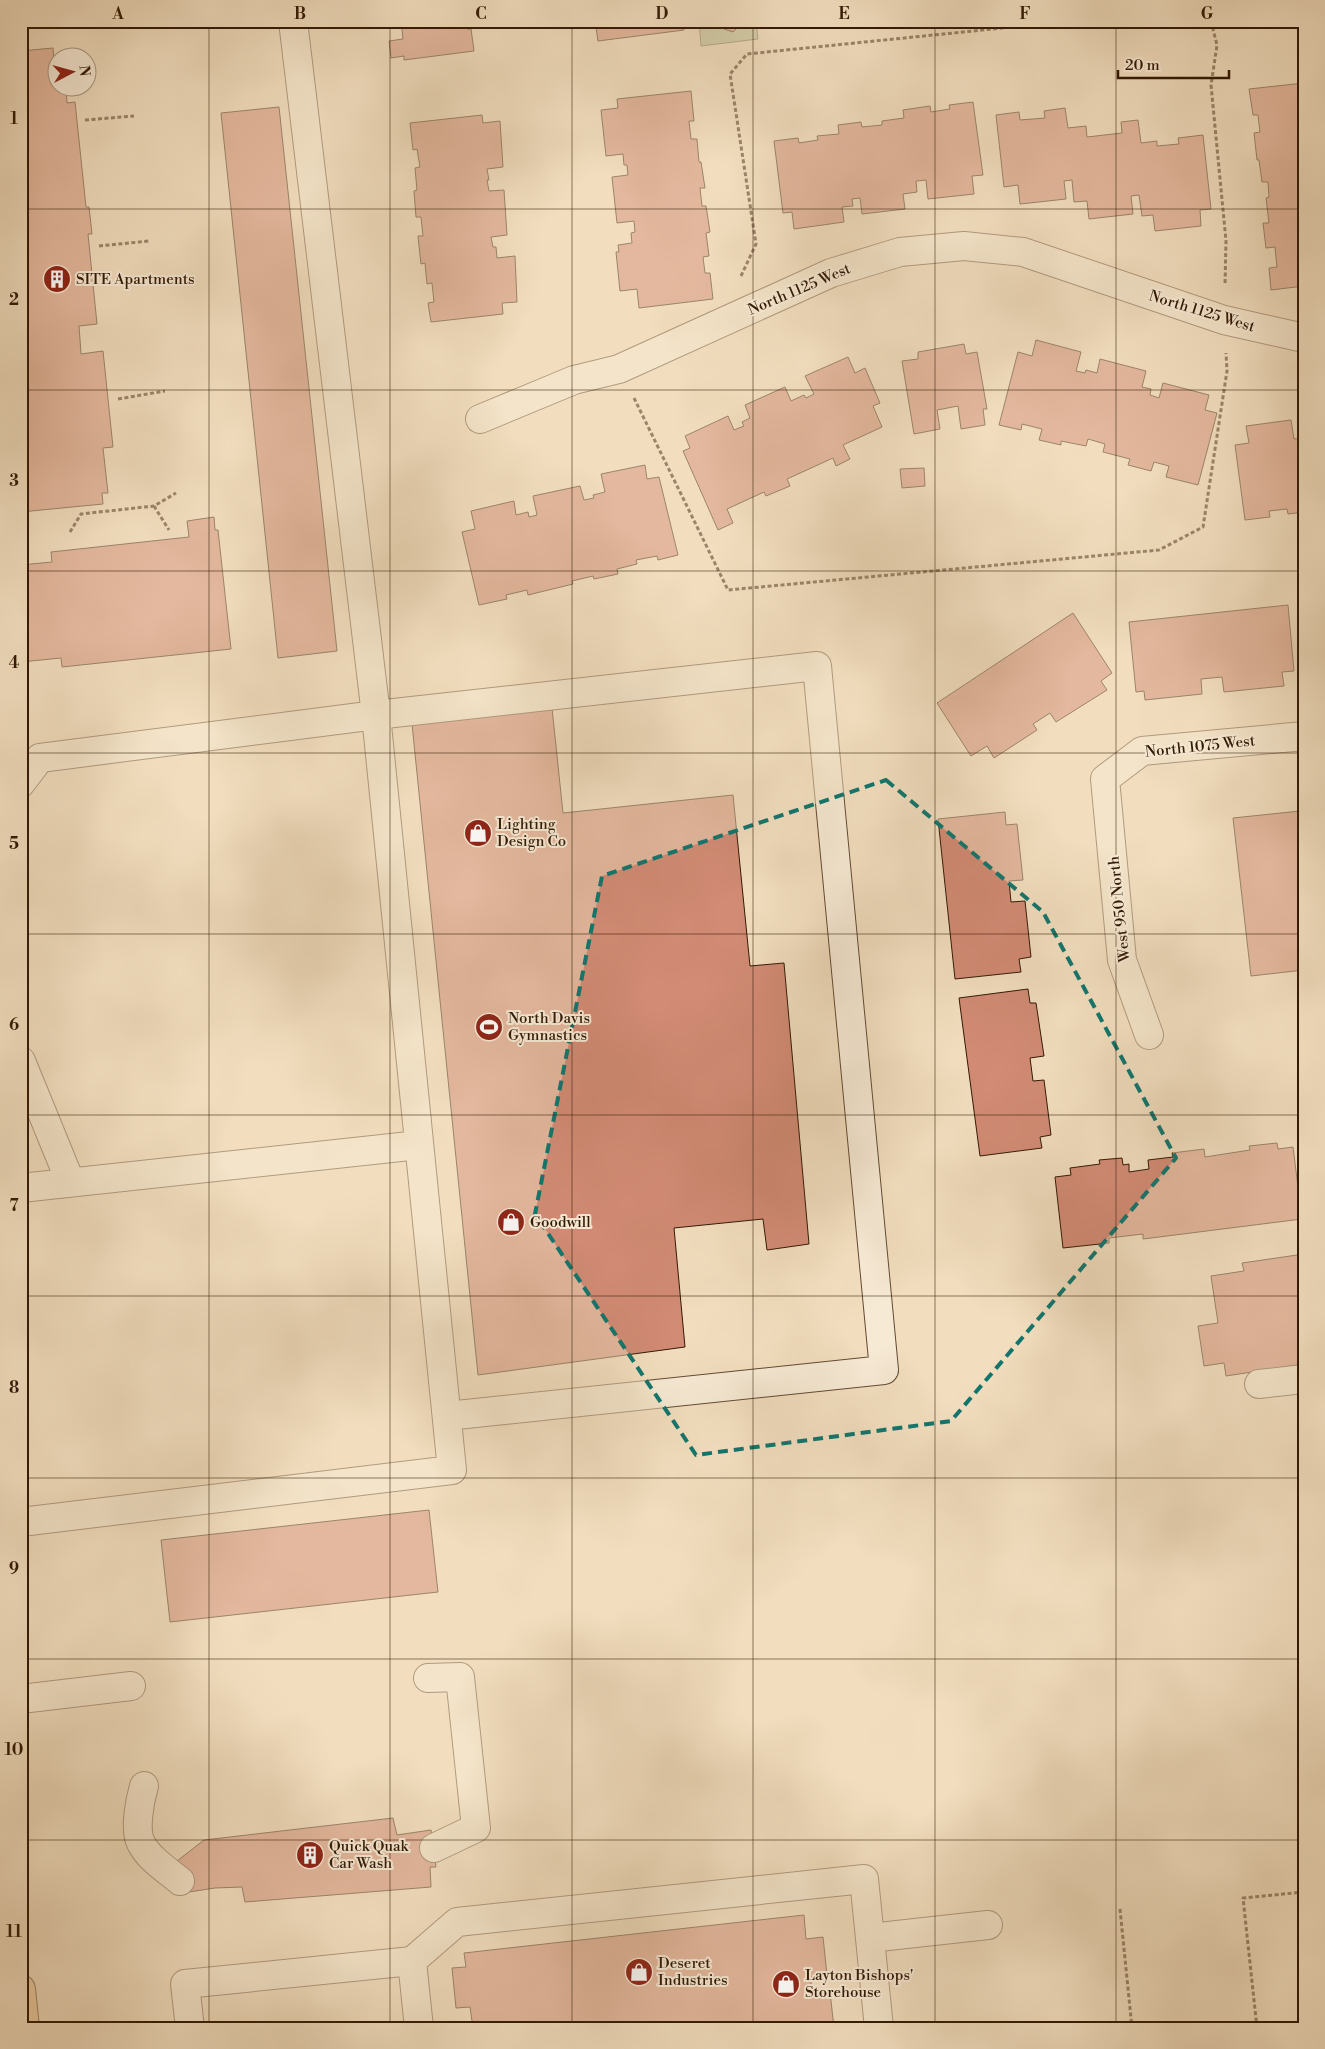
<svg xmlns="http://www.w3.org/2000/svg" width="1325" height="2049" viewBox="0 0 1325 2049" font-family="'Libre Bodoni',serif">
<rect width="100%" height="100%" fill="#f2debf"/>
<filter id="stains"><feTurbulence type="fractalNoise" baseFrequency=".004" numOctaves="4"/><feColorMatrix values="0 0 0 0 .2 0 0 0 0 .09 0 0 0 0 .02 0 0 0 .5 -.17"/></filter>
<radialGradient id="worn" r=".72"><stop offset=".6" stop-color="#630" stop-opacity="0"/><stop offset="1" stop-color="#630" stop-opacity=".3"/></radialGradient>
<path fill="#b4c297" stroke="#736e4e" d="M699,21H756L758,39L701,46Z"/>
<path fill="#d28b75" stroke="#321904" d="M387,21H466L467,29H471L474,51L404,60V56L391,58L389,41L403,39L401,21L387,23Z
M595,21H682L684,30L598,41Z
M723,21H738V27L733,32L724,29Z
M53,48L54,61L58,60V88H66L67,103L75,102L86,207H89L92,234H88L97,324L79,326L81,354L103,351L113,447L103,448L108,493H102L103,504L21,512V51Z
M1304,83V286L1271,290L1269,268L1277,267L1275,247L1266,248L1263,223H1269L1266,198L1269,197L1268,182H1262L1259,160H1257L1254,133L1260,132L1258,115H1253L1249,89Z
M691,91L694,121H689L691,139H697L699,162H701L705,188H700L702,206H706L710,232L706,233L709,256L703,257L705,273H710L713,299L639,308L637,289L620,291L616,252H619L618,245L632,243L631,233L635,232L634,221L617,223L612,177L628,175L627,165H624L623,154L606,156L601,110L618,108L617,99Z
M973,102L983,175L972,176L974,194L928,199L926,180L916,181L917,192L903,194L905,209L862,214L860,198L852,199L853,206L842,207L844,222L794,229L792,212L783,213L774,141L798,138L799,143L818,140L817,136L839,134L838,125L861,122L862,127L882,125V121L904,118L903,110L930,106L931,112L950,109L949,105Z
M279,107L337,651L278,658L221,113Z
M1065,108L1068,128L1086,126L1087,137L1122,133L1121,122L1138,120L1141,143L1157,141V146L1179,144L1178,138L1203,135L1211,209L1200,210L1201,226L1155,231L1153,215L1142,216L1139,195L1131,196L1133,214L1089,219L1087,201L1074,202L1072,180L1064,181L1066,199L1020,204L1018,185L1004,187L996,115L1019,112L1020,120L1045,118L1044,111Z
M482,115L483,123L500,121L503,167L487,169L489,180H487L489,191L504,190L507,235L491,237L493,247H496L497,258L515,256L517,302L502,303L503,314L431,322L428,303L434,302L432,283L427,284L425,263L421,264L418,236H423L421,217H416L414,191L417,190L415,168L420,167L417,149L413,150L410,123Z
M1036,340L1081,352L1076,371L1085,373L1086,370L1097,373L1100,359L1146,371L1142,387L1151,389L1150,395L1159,398L1163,383L1209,395L1205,410L1217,413L1198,485L1166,477L1169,466L1154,462L1151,471L1128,465L1130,459L1103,452L1105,444L1088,439L1086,446L1061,441V445L1039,440L1042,429L1022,424L1021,430L999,425L1018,352L1032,356Z
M964,344L966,354L977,352L987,409H983L985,425L961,429L958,406L937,410L940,429L914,434L902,361L918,359V352Z
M848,357L855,373L865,368L880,403L873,406L882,427L843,445L850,459L836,466L833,458L787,479L790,486L766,496L764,492L727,509L733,523L718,530L683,451L690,448L685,436L728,416L734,430L744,426L742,422L750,418L745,405L785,387L791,401L804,395L806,398L814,394L805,376Z
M1291,420L1294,439L1304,438V512L1288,514L1287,509L1269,511L1270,517L1245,520L1235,445L1249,443L1246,426Z
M645,465L647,479L659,477L678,555L658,560L657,556L636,560L637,564L617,569L618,574L594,579L593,576L572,581L573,584L528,595L527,590L506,595L507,599L479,605L462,532L475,529L471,511L514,501L516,515L528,512L529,517L537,515L533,496L580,486L584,500L594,498L593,495L605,492L601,474Z
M924,468L925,486L902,488L900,469Z
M214,517L215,530H218L231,649L62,667L61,658L21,662V565L52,562L51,552L189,537L187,521Z
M1288,605L1294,671L1282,672L1284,686L1224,692L1222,677L1201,679L1202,694L1145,700L1144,691L1136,692L1129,622Z
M1073,613L1112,673L1101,681L1107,690L1056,722L1050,713L1033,724L1037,730L994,758L987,746L971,756L937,703Z
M552,708L563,813L733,795L750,966L784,963L809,1244L767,1250L763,1219L674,1228L685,1347L478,1375L412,724Z
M1300,811L1302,823H1304V970L1251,976L1233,818Z
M1005,812L1006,825L1017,824L1023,880L1009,881L1011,902L1025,901L1031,957L1019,959L1021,972L955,979L938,819Z
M1028,989L1030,1003H1036L1044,1056L1030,1058L1033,1081L1044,1080L1051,1135L1040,1137L1042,1148L980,1156L959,998Z
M1277,1143L1278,1149L1293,1147L1302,1219L1143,1239V1234L1109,1238V1243L1063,1248L1055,1177L1071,1175L1070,1168L1100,1164L1099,1160L1122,1158L1123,1165L1129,1164V1172L1149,1169L1148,1160L1173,1157L1172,1153L1204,1149L1205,1157L1250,1150L1249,1146Z
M1304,1254V1364L1226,1376L1224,1363L1204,1366L1198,1326L1218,1323L1211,1276L1244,1271L1242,1263Z
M429,1510L438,1592L170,1622L161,1540Z
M393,1818L397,1835L431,1830L436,1867H430L431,1887L245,1902L242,1887L215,1888L182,1893L177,1861L204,1840Z
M804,1915L806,1939L823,1937L827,1975L810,1977L813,1994L830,1992L834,2028H473L470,2007L456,2008L452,1968L466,1967L464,1953Z"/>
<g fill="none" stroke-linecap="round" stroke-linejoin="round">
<g stroke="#624a33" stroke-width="30">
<path id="minor" d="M480,419L574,380L619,369L831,273L900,252L964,246L1023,252L1224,320L1304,338
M21,783L40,758L376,715L817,666L884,1370L447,1416
M1149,1035L1122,960L1105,779L1142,751L1304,736
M21,1061L70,1181
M21,1188L419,1145
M1259,1384L1304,1379
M21,1522L452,1470L376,715L293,21
M428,1678L460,1677L476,1828L434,1848
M21,1699L131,1686
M144,1786C140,1800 134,1830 141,1843C149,1859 167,1870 180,1881
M870,1938L988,1925
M412,1961L419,2028
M190,2028L185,1984L412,1961L457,1922L864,1879L879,2028"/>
</g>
<g stroke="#321904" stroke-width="30">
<path id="major" d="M21,1989L25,2028"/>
</g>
<path stroke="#321904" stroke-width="3" stroke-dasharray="4 2.5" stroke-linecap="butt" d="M1211,21L1217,45L1211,85L1226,241L1225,285
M85,120L134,116
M99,246L149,241
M741,276L756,244L730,74L747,54L1071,21
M634,398L728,590L1159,550L1203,527L1227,371L1226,353
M118,399L165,391
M154,506L169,530
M70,532L81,514L154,506L176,493
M1120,1909L1132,2028
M1257,2028L1243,1898L1304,1892"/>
<use href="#minor" stroke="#f7ead5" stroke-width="28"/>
<use href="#major" stroke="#e9bf80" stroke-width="28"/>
</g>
<path d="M0 0H1325V2049H0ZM886,780L1043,912L1176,1158L951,1421L696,1455L535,1214L602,876Z" fill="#f2debf" fill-opacity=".55" fill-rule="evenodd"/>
<path fill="none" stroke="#0f766e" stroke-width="4" stroke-dasharray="10 6" stroke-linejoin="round" d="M886,780L1043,912L1176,1158L951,1421L696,1455L535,1214L602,876Z"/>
<path fill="none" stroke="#321904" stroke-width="1" stroke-opacity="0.55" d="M209,21V2028M390,21V2028M572,21V2028M753,21V2028M935,21V2028M1116,21V2028M21,209H1304M21,390H1304M21,571H1304M21,753H1304M21,934H1304M21,1115H1304M21,1296H1304M21,1478H1304M21,1659H1304M21,1840H1304"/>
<defs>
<g id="building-disc" transform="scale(1.4375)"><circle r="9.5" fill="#8f2418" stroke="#f7ead5"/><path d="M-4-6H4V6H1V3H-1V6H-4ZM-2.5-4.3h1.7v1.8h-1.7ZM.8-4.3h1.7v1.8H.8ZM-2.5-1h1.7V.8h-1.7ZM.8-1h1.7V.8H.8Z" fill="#fff"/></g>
<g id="shop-disc" transform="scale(1.4375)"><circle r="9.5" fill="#8f2418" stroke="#f7ead5"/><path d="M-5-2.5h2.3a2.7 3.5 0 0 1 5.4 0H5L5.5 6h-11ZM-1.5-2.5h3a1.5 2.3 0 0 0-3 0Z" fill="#fff"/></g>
<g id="stadium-disc" transform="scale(1.4375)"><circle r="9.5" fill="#8f2418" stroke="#f7ead5"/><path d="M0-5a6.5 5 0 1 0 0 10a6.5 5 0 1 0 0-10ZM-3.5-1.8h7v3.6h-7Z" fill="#fff"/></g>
</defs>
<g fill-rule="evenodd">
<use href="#building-disc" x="57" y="279"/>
<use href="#shop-disc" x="478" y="833"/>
<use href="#stadium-disc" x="489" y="1027"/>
<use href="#shop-disc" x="511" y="1222"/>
<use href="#building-disc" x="310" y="1855"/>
<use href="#shop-disc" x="639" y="1972"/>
<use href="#shop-disc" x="786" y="1984"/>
</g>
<g text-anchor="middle" stroke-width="4" stroke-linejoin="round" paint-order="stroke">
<g font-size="15" fill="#321904" stroke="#f7ead5" text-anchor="start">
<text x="76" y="284">SITE Apartments</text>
<text x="497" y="829">Lighting<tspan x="497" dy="17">Design Co</tspan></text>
<text x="508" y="1023">North Davis<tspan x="508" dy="17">Gymnastics</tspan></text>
<text x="530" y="1227">Goodwill</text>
<text x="329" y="1851">Quick Quak<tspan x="329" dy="17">Car Wash</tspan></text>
<text x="658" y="1968">Deseret<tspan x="658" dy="17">Industries</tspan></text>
<text x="805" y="1980">Layton Bishops'<tspan x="805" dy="17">Storehouse</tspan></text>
</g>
<g font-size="15" fill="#321904" stroke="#f7ead5">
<text transform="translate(799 289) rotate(-23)" y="5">North 1125 West</text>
<text transform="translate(1202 311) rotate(17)" y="5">North 1125 West</text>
<text transform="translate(1200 746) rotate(-6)" y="5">North 1075 West</text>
<text transform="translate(1119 909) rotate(-96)" y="5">West 950 North</text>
</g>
</g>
<rect width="1325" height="2049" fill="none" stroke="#f2debf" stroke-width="55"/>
<g transform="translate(72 72) rotate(84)"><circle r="24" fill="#f7ead5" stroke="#a89681"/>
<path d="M0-4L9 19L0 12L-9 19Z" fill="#8f2418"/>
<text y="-8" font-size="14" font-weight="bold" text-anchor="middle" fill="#321904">N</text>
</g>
<path d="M1118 70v8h111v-8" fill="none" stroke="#321904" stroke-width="2.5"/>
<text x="1125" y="70" font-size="15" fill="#321904" stroke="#f7ead5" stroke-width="4" paint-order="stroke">20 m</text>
<rect x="28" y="28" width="1270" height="1994" fill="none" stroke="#321904" stroke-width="2"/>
<g font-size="16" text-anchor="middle" font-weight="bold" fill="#321904">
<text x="118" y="19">A</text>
<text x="300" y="19">B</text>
<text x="481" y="19">C</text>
<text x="662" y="19">D</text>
<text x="844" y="19">E</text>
<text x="1025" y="19">F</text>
<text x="1207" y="19">G</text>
<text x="14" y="124">1</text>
<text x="14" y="305">2</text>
<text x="14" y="486">3</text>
<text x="14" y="668">4</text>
<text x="14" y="849">5</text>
<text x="14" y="1030">6</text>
<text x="14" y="1211">7</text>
<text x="14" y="1393">8</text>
<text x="14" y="1574">9</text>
<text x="14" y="1755">10</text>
<text x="14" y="1937">11</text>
</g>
<rect width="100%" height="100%" filter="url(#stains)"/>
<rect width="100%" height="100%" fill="url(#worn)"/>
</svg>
